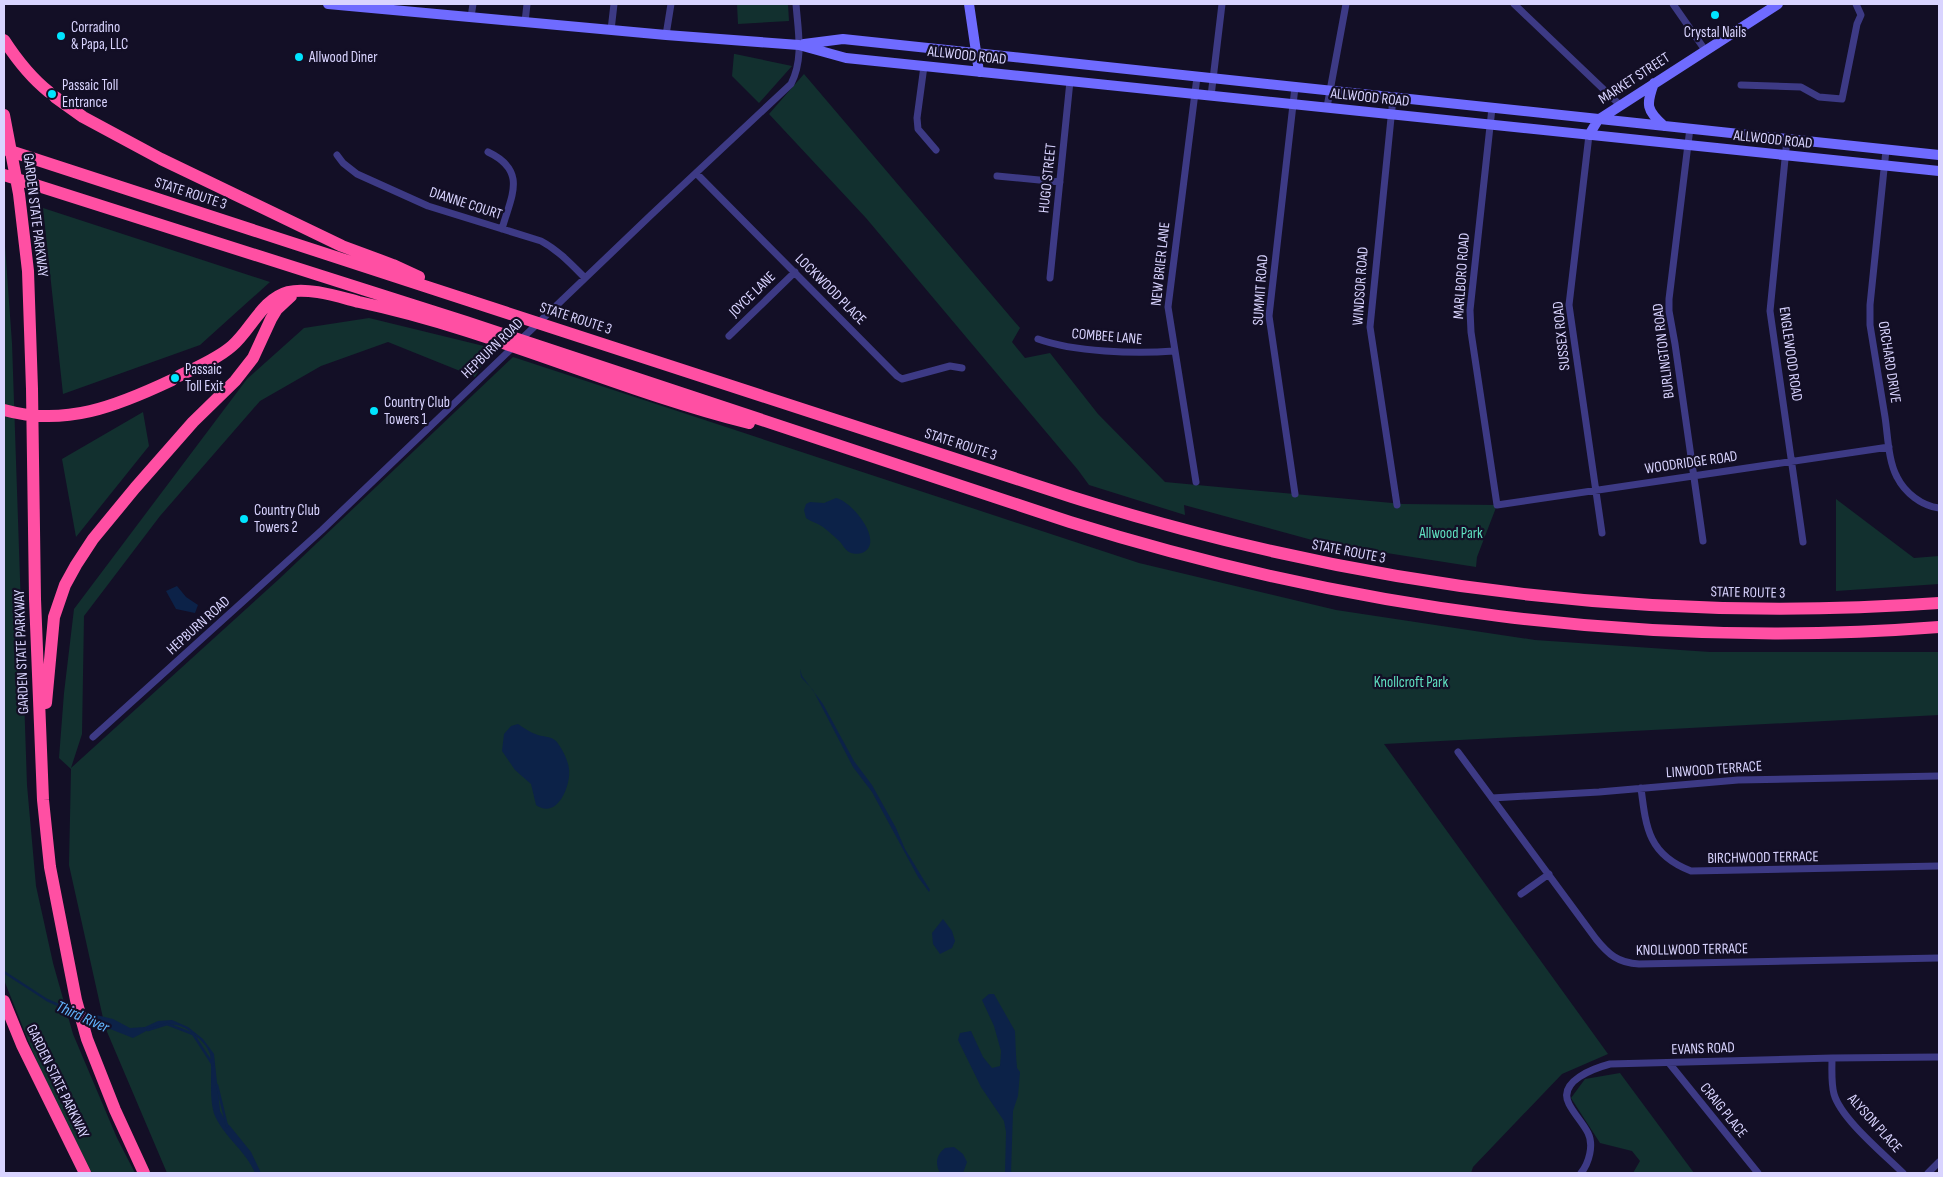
<svg xmlns="http://www.w3.org/2000/svg" width="1943" height="1177" viewBox="0 0 1943 1177" font-family="'Sofia Sans Condensed',sans-serif">
<rect width="100%" height="100%" fill="#130f26"/>
<path fill="#12302f" d="M737,4H788L789,21L738,24Z
M734,54H735L792,66L759,103L732,76Z
M804,74L1020,328L1012,342L1025,358L1050,353L1098,414L1165,482L1403,504L1497,505L1477,557L1476,567L1323,543L1184,505L1185,515L1089,485L1078,470L866,218L769,114Z
M43,208L270,282L200,345L63,394Z
M4,232L12,343L27,785L36,886L53,963L73,1034L117,1138L135,1173H92L48,1090L4,980Z
M369,318L492,348L475,377L388,342L321,366L260,401L160,516L84,616L82,734L71,768L278,580L513,357L1139,563L1336,610L1535,640L1710,652H1939V715L1384,744L1608,1054L1562,1074L1473,1167L1471,1173H167L105,1027L69,865L71,769L59,758L64,693L74,609L247,379L304,328Z
M143,412L149,446L76,537L62,459Z
M1836,499L1914,558L1939,556V584L1836,591Z
M1620,1073L1694,1173H1633L1640,1161L1632,1151L1600,1143L1571,1098L1585,1079Z"/>
<path fill="#0c2248" d="M836,498C852,501 886,543 862,553C859,554 854,554 851,553C844,550 843,544 838,540C833,535 828,531 823,527C818,523 811,522 806,518L804,510L806,504L810,502L824,503Z
M177,586L186,597L198,605L195,613L176,609L166,591Z
M800,669L802,676L823,704L854,761L872,785L896,828L905,849L930,890L929,892L918,877L872,792L853,767L813,690L801,677Z
M518,724C524,728 531,733 538,735C544,737 551,736 556,741C562,748 568,760 569,769C571,786 557,820 536,805L531,784L515,770L502,751L504,734L511,726Z
M943,919L952,931L955,941L952,948L940,954L933,944L932,933Z
M989,994H994L1015,1031L1016,1055L1017,1068L1020,1072L1018,1096L1013,1111L1011,1173H1005L1006,1132L1004,1121L981,1087L958,1040L960,1033L971,1031L983,1057L992,1068L1000,1066L1001,1051L994,1026L982,1000Z
M92,1014L113,1019L130,1028L145,1027L158,1021L172,1020L188,1027L203,1039L214,1054L220,1111L226,1122L230,1126L251,1152L261,1173H255C246,1151 225,1138 215,1116C208,1098 213,1073 210,1054C207,1046 202,1041 196,1036C173,1015 155,1026 133,1038L95,1023Z
M954,1147L963,1154L967,1162L963,1173H940C935,1164 936,1155 945,1148Z"/>
<g fill="none" stroke-linecap="round" stroke-linejoin="round">
<path stroke="#0c2248" stroke-width="2.5" d="M4,972L47,1000L74,1012
M86,1017L97,1022
M148,1030L167,1024L193,1034L213,1065
M217,1085L227,1126"/>
<path stroke="#3d3a85" stroke-width="7" d="M1514,4L1620,105
M1673,4L1705,50
M471,17L473,4
M525,22L527,4
M611,30L614,4
M666,35L671,4
M924,66L917,118L918,129L936,150
M1741,85L1801,87L1819,97L1842,99L1857,24L1861,15L1856,4
M1211,96L1222,4
M1393,98L1370,327L1397,505
M1327,107L1346,4
M1492,108L1470,310L1471,332L1497,505L1889,447
M1690,128L1669,299V311L1675,344L1703,541
M1589,135L1569,305L1602,533
M1787,139L1770,311L1803,542
M1886,150L1870,305V325C1875,356 1880,386 1885,417C1888,436 1888,460 1897,477C1905,493 1922,506 1939,508
M488,152C528,171 511,196 502,229
M337,155L343,163L357,174L428,206L541,241C558,250 571,264 585,278
M696,173L897,376L902,379L950,366L962,368
M997,176L1060,182
M1050,278L1070,81
M729,336L795,272
M1038,339C1074,352 1135,354 1174,351
M1196,482L1168,307L1197,77
M1295,494L1269,316L1295,87
M93,737L322,530L651,215L791,84C804,59 798,31 796,4
M1458,752L1596,939C1608,954 1618,963 1639,964L1939,958
M1641,788C1646,829 1649,855 1691,871L1939,866
M1492,798L1599,792L1738,780L1939,776
M1521,894L1549,874
M1832,1058C1832,1069 1831,1083 1834,1094C1841,1119 1884,1154 1903,1173
M1669,1063L1758,1173
M1581,1173C1589,1163 1594,1145 1588,1133C1583,1123 1574,1114 1569,1104C1557,1081 1595,1068 1610,1064L1832,1058L1939,1057
M1928,1173L1939,1162"/>
<path stroke="#6f6bff" stroke-width="10" d="M328,4L666,35L799,45L846,58L1939,171
M969,4L979,72
M804,44L843,39L1939,155
M1654,83C1646,105 1646,110 1664,126
M1589,135L1598,120L1778,4"/>
<path stroke="#ff4fa3" stroke-width="12" d="M4,40C17,60 30,77 49,92
M55,97L83,117L161,159L342,246L393,265L419,277
M4,115L19,194L28,271L32,389L35,599L43,800L50,867L76,1000L87,1039L115,1110L144,1173
M4,149L1072,497C1354,586 1644,624 1939,603
M4,175L466,322L1070,522C1351,610 1645,650 1939,627
M179,376C197,367 217,359 232,346C251,330 262,299 288,292C309,287 339,297 359,302C492,330 617,390 749,423
M4,410C65,427 117,406 172,380
M46,703L54,617L65,585L76,565L93,539L135,488L193,422L235,381L253,358L271,319L277,309L291,296
M4,1001L22,1045L85,1173"/>
</g>
<g fill="#00e5ff" stroke="#130f26" stroke-width="2">
<circle cx="1715" cy="15" r="5"/>
<circle cx="61" cy="36" r="5"/>
<circle cx="299" cy="57" r="5"/>
<circle cx="52" cy="94" r="5"/>
<circle cx="175" cy="378" r="5"/>
<circle cx="374" cy="411" r="5"/>
<circle cx="244" cy="519" r="5"/>
</g>
<g text-anchor="middle" stroke-width="4.5" stroke-linejoin="round" paint-order="stroke">
<g font-size="15" fill="#d9d4ff" stroke="#130f26" text-anchor="start">
<text x="71" y="32">Corradino<tspan x="71" dy="17">&amp; Papa, LLC</tspan></text>
<text x="1715" y="37" text-anchor="middle">Crystal Nails</text>
<text x="309" y="62">Allwood Diner</text>
<text x="62" y="90">Passaic Toll<tspan x="62" dy="17">Entrance</tspan></text>
<text x="185" y="374">Passaic<tspan x="185" dy="17">Toll Exit</tspan></text>
<text x="384" y="407">Country Club<tspan x="384" dy="17">Towers 1</tspan></text>
<text x="254" y="515">Country Club<tspan x="254" dy="17">Towers 2</tspan></text>
</g>
<g font-size="15" fill="#d9d4ff" stroke="#130f26">
<text transform="translate(967 55) rotate(6)" y="5">ALLWOOD ROAD</text>
<text transform="translate(1634 78) rotate(-33)" y="5">MARKET STREET</text>
<text transform="translate(1370 97) rotate(6)" y="5">ALLWOOD ROAD</text>
<text transform="translate(1773 139) rotate(6)" y="5">ALLWOOD ROAD</text>
<text transform="translate(1047 178) rotate(-84)" y="5">HUGO STREET</text>
<text transform="translate(191 193) rotate(18)" y="5">STATE ROUTE 3</text>
<text transform="translate(466 203) rotate(18)" y="5">DIANNE COURT</text>
<text transform="translate(36 215) rotate(83)" y="5">GARDEN STATE PARKWAY</text>
<text transform="translate(1160 264) rotate(-84)" y="5">NEW BRIER LANE</text>
<text transform="translate(1461 276) rotate(-86)" y="5">MARLBORO ROAD</text>
<text transform="translate(1360 286) rotate(-86)" y="5">WINDSOR ROAD</text>
<text transform="translate(831 289) rotate(45)" y="5">LOCKWOOD PLACE</text>
<text transform="translate(1260 290) rotate(-86)" y="5">SUMMIT ROAD</text>
<text transform="translate(752 294) rotate(-44)" y="5">JOYCE LANE</text>
<text transform="translate(576 318) rotate(18)" y="5">STATE ROUTE 3</text>
<text transform="translate(1107 336) rotate(5)" y="5">COMBEE LANE</text>
<text transform="translate(1561 336) rotate(-96)" y="5">SUSSEX ROAD</text>
<text transform="translate(492 348) rotate(-44)" y="5">HEPBURN ROAD</text>
<text transform="translate(1663 351) rotate(-97)" y="5">BURLINGTON ROAD</text>
<text transform="translate(1791 354) rotate(82)" y="5">ENGLEWOOD ROAD</text>
<text transform="translate(1890 362) rotate(81)" y="5">ORCHARD DRIVE</text>
<text transform="translate(961 444) rotate(18)" y="5">STATE ROUTE 3</text>
<text transform="translate(1691 462) rotate(-8)" y="5">WOODRIDGE ROAD</text>
<text transform="translate(1349 551) rotate(11)" y="5">STATE ROUTE 3</text>
<text transform="translate(1748 592) rotate(1)" y="5">STATE ROUTE 3</text>
<text transform="translate(198 625) rotate(-42)" y="5">HEPBURN ROAD</text>
<text transform="translate(21 652) rotate(-92)" y="5">GARDEN STATE PARKWAY</text>
<text transform="translate(1714 769) rotate(-4)" y="5">LINWOOD TERRACE</text>
<text transform="translate(1763 857) rotate(-1)" y="5">BIRCHWOOD TERRACE</text>
<text transform="translate(1692 949) rotate(-1)" y="5">KNOLLWOOD TERRACE</text>
<text transform="translate(1703 1048) rotate(-2)" y="5">EVANS ROAD</text>
<text transform="translate(58 1081) rotate(64)" y="5">GARDEN STATE PARKWAY</text>
<text transform="translate(1724 1110) rotate(51)" y="5">CRAIG PLACE</text>
<text transform="translate(1875 1123) rotate(48)" y="5">ALYSON PLACE</text>
</g>
<g font-size="15" fill="#5fe0c0" stroke="#130f26">
<text x="1451" y="538">Allwood Park</text>
<text x="1411" y="687">Knollcroft Park</text>
</g>
<g font-size="16" font-style="italic" fill="#62b6ff" stroke="#130f26">
<text transform="translate(83 1016) rotate(24)" y="6">Third River</text>
</g>
</g>
<rect width="1943" height="1177" fill="none" stroke="#d9d4ff" stroke-width="10"/>
</svg>
